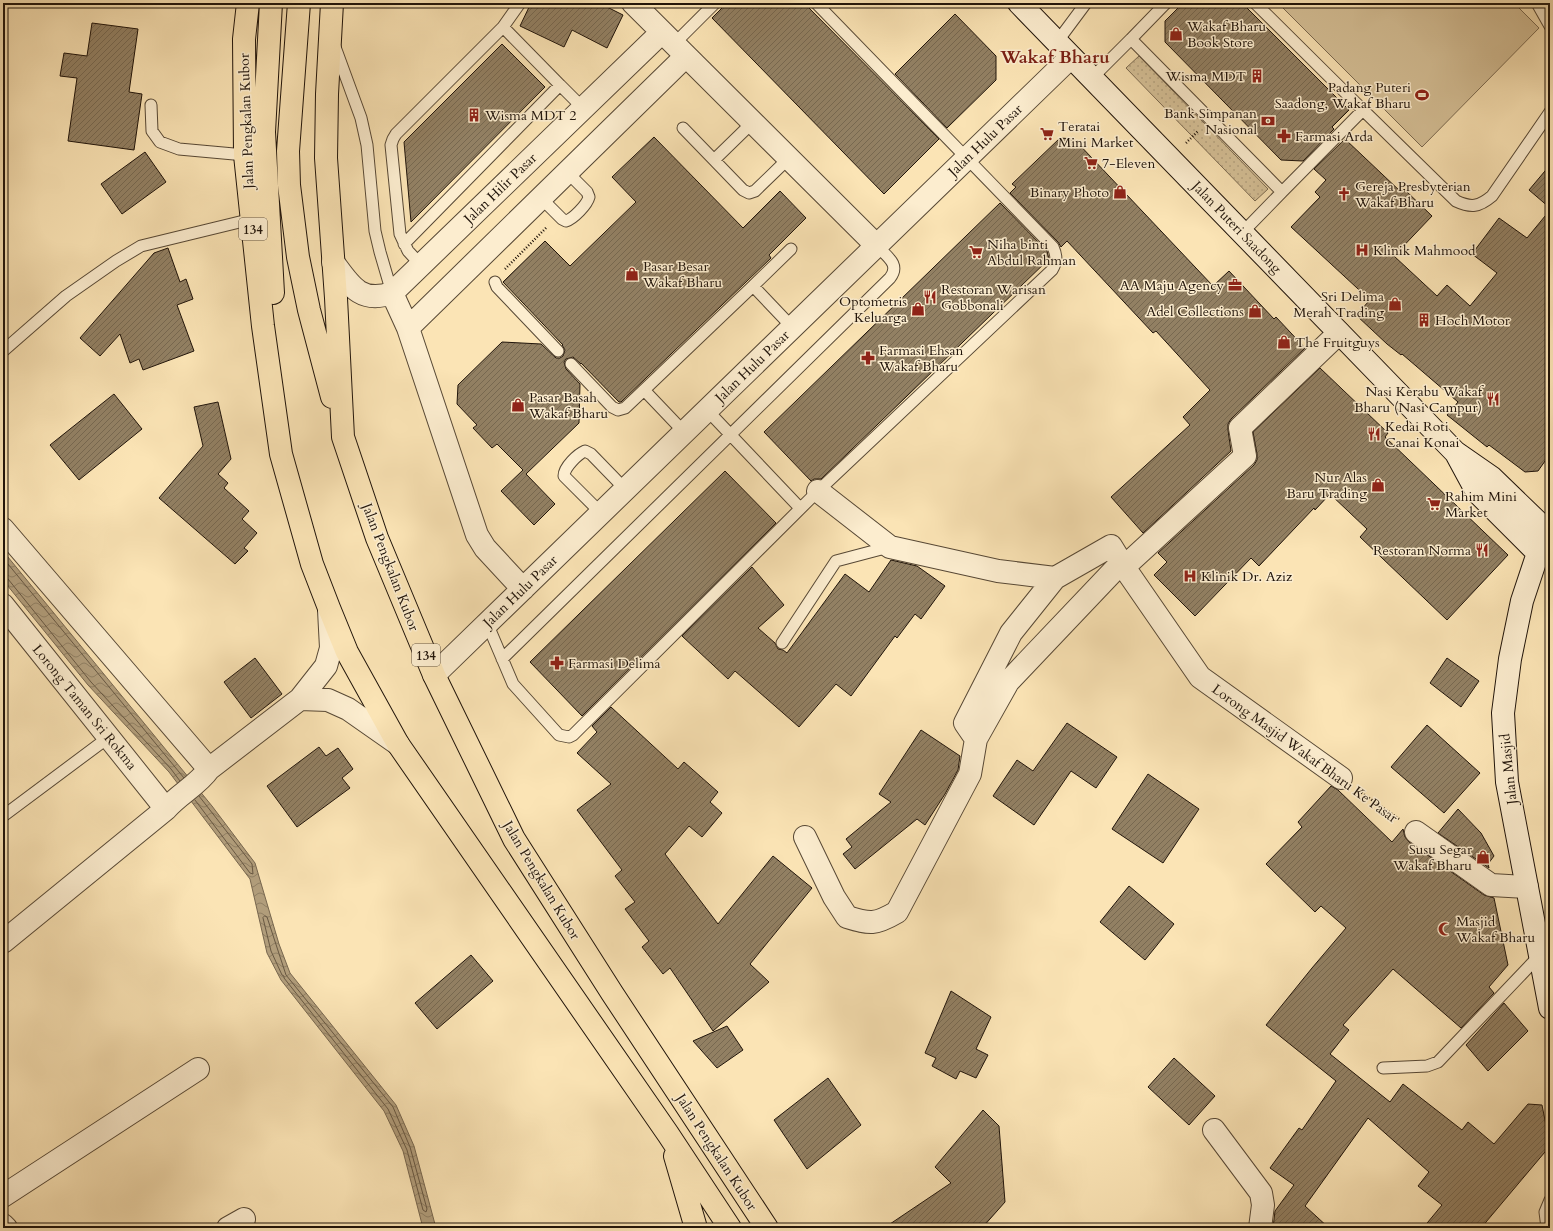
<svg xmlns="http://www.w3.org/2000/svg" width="1553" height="1231" viewBox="0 0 1553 1231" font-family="Cardo,serif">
<defs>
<pattern id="grass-dots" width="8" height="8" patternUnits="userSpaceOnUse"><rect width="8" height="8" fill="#d6c198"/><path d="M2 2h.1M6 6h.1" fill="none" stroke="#b7a582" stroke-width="1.8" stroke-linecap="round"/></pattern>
<pattern id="water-waves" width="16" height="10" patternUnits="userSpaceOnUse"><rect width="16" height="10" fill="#b19d7b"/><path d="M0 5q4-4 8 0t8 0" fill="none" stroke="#907f63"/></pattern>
<pattern id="building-hatch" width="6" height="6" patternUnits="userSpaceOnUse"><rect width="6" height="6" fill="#928063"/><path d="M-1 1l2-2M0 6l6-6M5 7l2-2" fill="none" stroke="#776850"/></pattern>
</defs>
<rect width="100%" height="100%" fill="#fbe4b5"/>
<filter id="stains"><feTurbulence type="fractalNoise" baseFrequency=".005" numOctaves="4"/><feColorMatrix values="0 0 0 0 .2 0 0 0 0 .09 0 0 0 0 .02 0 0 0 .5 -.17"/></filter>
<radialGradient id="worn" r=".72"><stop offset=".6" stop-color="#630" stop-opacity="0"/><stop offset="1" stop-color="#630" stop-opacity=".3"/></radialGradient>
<path fill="url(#grass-dots)" stroke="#7b6a51" d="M1139,56L1268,189L1255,201L1126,68Z"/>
<path fill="#d6c198" stroke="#7b6a51" d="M1278,3H1514L1539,28L1422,147Z"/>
<path fill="url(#water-waves)" stroke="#77664e" d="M3,551L212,806L255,863L279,944L290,973L396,1105L414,1146L436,1228H423L403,1151L384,1111L281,980L267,953L250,879L169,772L88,685L3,580Z"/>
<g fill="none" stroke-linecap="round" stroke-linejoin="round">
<path stroke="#685842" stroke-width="1" d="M3,558L184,778
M3,578L8,579L91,682L171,769L180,781
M195,800L250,873L253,874L252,864L199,796
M265,916L267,917L286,975L393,1107L410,1147L427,1209L426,1212L423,1210L407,1150L388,1109L284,978V976L282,975L271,951L263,918Z"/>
</g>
<path fill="url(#building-hatch)" stroke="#20140a" d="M531,3H599L623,15L607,48L572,30L564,47L520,26Z
M727,3H804L939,139L884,194L712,18Z
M1183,3H1242L1349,110L1332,127L1334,129L1303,161L1281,160L1165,42V21Z
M955,14L996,56V80L947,128L895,74Z
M92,23L138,29L129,92L142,94L134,150L68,141L77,78L60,76L64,53L87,56Z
M502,44L545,87L411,222L404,142Z
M654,137L743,228L780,191L806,218L769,255L771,258L621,402H619L581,363V364L573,357L566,359L564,362L566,369L580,384L579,423L526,474L555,504L534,525L501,491L523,470L497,444L492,448L473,428L477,425L457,404L458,385L502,342L541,344L556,358H560L563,356L565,350L562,345H563L503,282L545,241L570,266L636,202L612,177Z
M1060,138L1074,139L1213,286L1229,271L1274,319L1276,317L1305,348L1231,419L1228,424V430L1231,451L1143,533L1111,497L1190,425L1183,417L1210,390L1156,331L1153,333L1067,241L1061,247L1058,242L1010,193L1016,187L1012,184Z
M1345,139L1401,192L1404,189L1432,216L1394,256L1437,296L1447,285L1470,306L1497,273L1472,254L1499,218L1527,238L1550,210V454L1538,471L1525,472L1489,445L1487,447L1447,415L1458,402L1402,354L1401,355L1387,344L1356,315L1370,300L1291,227L1320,197L1315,192L1326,180L1314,169Z
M145,152L166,182L122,214L101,184Z
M1550,165V208L1529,190Z
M1000,203L1047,251L1049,259L821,479H814L811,481L764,432Z
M168,248L180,282L186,279L193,299L177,305L194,351L143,370L139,359L130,363L120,334L100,356L80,338L154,253Z
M1320,368L1388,433L1385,437L1508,555L1447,620L1360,537L1367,529L1330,494L1315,510L1314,508L1259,566L1251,558L1195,616L1154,575L1167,562L1158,553L1254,465L1257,460V454L1253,432Z
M114,394L142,429L79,480L50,445Z
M218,402L231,459L218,474L228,483L224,488L249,511L242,519L257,533L244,548L248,551L235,564L159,498L203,446L194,407Z
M725,471L776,523L582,716L530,662Z
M891,560L917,566L945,586L921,619L915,614L897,638L895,636L851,696L836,684L799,727L735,671L728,679L682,636L752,567L784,605L758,628L775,643L778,649L783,650L787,653L845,574L869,592Z
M255,658L282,694L251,718L224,682Z
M1447,658L1479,681L1461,707L1430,683Z
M611,707L678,769L684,762L718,792L710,802L722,813L702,837L689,826L665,854L718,924L773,856L812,888L750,964L769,982L713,1031L670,968L663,974L642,947L649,941L625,909L635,902L615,876L622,870L577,810L611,784L577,753L597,732L592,726Z
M1067,723L1117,757L1096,788L1071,771L1034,825L993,796L1017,760L1033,771Z
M1427,725L1480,773L1444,813L1391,767Z
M921,730L960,756L958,770L945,794L925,825L917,819L855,869L843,854L852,847L846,839L891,802L879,794Z
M319,747L326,756L338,748L353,769L342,778L350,788L297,827L267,786Z
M1148,774L1199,809L1163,863L1112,829Z
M1331,786L1338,790L1392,842L1403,829L1405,837L1409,842L1484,895L1494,898L1508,965L1489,987L1494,993L1461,1028L1393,969L1343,1025L1349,1030L1330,1054L1390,1102L1403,1084L1462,1130L1468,1122L1494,1144L1528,1104L1542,1105L1550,1146L1481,1228H1423L1442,1205L1418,1186L1429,1172L1368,1118L1305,1206L1329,1228H1273L1275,1211L1294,1185L1270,1168L1299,1128L1302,1130L1336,1081L1266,1025L1312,968L1346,928L1321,906L1315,912L1266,864L1302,827L1298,822Z
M1458,809L1481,833L1494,856L1488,864L1489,868L1438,833Z
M1129,886L1174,924L1145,960L1100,922Z
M471,955L493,981L437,1029L415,1003Z
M951,991L991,1017L976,1049L988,1055L976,1078L960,1071L956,1079L932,1066L936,1058L925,1053Z
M1504,1003L1528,1031L1488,1071L1466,1045Z
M727,1026L743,1050L717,1068L693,1041Z
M1174,1058L1215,1096L1189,1125L1148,1087Z
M828,1078L861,1125L807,1169L774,1120Z
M983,1110L999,1126L1005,1202L982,1228H884L951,1183L935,1167Z"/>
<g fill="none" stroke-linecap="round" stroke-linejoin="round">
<g stroke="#574835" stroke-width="13">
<path id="lane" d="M1255,3L1363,110L1282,192
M1537,3L1550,26
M503,27L560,85
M1131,39L1166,3
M1057,42L1086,3
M674,44L715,3
M335,47L361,118L367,145L375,231L380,252L392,293
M1092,78L1131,39L1282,192L1242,233
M151,105L152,131L160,142L179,149L245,155
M1363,110L1456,201C1471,208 1479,207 1492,196L1550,112
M753,122L714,160L743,190L749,193L755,191L789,158
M683,128L714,160
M541,198L562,219L566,221C573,219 587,205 589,197L587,192L567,172
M404,244L560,85L583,108
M421,265L408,251L400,234L391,145L393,139L396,134L503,27L520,3
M495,282L497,287L558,351
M753,286L791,249
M3,351L66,296L116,261L141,246L252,219
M571,364L612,407L618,410L625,408L644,390
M707,410L800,508
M684,432L644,390L753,286L792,327
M601,513L564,476C564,467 578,454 585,451L591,454L625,489
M487,623L513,684L559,735L569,737L573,735L818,491L1052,270C1057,262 1057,256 1053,247L816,3
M782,643L836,561L889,547
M502,659L890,278C901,264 886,256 876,245
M3,816L109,737
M1383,1068L1427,1066L1438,1062L1540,955
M1547,1228L1545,1212L1550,1200"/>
</g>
<g stroke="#574835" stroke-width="24">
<path id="street" d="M633,3L876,245
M333,262C350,285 360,304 392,293L662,32
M392,293L408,328L477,535L485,548L523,589
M408,328L686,56
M818,491L890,547L998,571L1055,578L1111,546L1124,567L1245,456L1240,428L1339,333
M3,529L209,769
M1124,567L1200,677L1341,778
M3,605L166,809
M434,675L1071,57
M300,699L328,700L348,709L398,744
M976,739L1008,682L1121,563
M1416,832L1491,885L1527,887
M805,837L834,897L847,917C870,924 875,925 897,912L970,774L976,739L965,723L1011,633L1055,578
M3,942L166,809C179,794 198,785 209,769L300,699L326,666L331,648L329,610
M1214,1130L1261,1193L1263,1205L1260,1228
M3,1196L198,1069
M3,1225L6,1228
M228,1228L244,1219"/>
</g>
<g stroke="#20140a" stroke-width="24">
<path id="secondary" d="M1019,3L1455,452L1491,477L1548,532
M1457,455L1477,492L1538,553
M1550,528L1538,553L1522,601L1510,659L1503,713L1507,782L1550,1008"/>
</g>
<g stroke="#20140a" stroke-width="24">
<path id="primary" d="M248,3L244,39L245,155L263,326L281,454L312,564L329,608L347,652L398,744L668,1134L730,1228
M271,3L264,132L273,293
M299,3L288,151L289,185L298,257L309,310L332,397
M332,3L327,94L326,158L336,298L343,437L377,538L434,675L514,839L612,993L767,1228
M675,1156L696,1228"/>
</g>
<path stroke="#20140a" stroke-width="2.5" stroke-dasharray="1 2" stroke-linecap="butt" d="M1186,143L1198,131
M505,269L547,227
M1359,791L1399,819"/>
<use href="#lane" stroke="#fcedcf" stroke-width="11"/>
<use href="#street" stroke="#fcedcf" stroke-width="22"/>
<use href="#secondary" stroke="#fcedcf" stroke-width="22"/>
<use href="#primary" stroke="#fbe4b5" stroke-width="22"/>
</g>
<defs>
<g id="shop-bare" transform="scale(1.08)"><path d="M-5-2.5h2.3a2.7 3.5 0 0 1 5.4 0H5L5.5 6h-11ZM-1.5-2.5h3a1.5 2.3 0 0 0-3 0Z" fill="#8f2418" stroke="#fcedcf" stroke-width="2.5" paint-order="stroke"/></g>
<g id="building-bare" transform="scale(1.08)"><path d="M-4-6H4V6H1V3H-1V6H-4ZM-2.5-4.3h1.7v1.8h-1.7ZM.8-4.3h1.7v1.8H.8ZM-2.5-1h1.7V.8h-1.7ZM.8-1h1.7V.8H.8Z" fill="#8f2418" stroke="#fcedcf" stroke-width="2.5" paint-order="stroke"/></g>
<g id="stadium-bare" transform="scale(1.08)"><path d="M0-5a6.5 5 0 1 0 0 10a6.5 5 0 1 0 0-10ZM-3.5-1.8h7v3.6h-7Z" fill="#8f2418" stroke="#fcedcf" stroke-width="2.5" paint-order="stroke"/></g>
<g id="bank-bare" transform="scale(1.08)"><path d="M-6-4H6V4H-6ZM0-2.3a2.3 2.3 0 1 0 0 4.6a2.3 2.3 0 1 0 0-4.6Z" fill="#8f2418" stroke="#fcedcf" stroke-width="2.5" paint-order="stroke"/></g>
<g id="supermarket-bare" transform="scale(1.08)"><path d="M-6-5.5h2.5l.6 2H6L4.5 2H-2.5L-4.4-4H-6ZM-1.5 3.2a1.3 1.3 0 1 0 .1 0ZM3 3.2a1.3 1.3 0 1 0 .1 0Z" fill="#8f2418" stroke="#fcedcf" stroke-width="2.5" paint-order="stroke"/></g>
<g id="pharmacy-bare" transform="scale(1.08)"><path d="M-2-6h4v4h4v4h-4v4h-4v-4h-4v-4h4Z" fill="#8f2418" stroke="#fcedcf" stroke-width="2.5" paint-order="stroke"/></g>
<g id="church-bare" transform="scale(1.08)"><path d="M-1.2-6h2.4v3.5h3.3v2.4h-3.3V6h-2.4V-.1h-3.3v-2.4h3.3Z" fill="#8f2418" stroke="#fcedcf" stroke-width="2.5" paint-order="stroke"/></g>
<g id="hospital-bare" transform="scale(1.08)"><path d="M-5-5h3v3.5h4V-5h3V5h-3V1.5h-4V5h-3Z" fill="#8f2418" stroke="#fcedcf" stroke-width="2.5" paint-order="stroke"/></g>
<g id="office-bare" transform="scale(1.08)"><path d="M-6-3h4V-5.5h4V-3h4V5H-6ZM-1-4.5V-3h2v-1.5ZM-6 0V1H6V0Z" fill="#8f2418" stroke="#fcedcf" stroke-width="2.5" paint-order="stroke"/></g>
<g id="restaurant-bare" transform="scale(1.08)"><path d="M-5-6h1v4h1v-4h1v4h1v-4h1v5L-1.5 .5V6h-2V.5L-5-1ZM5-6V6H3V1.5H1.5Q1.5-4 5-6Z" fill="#8f2418" stroke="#fcedcf" stroke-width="2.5" paint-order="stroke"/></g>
<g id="mosque-bare" transform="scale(1.08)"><path d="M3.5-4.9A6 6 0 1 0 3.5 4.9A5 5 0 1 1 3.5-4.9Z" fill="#8f2418" stroke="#fcedcf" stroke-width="2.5" paint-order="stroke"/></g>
</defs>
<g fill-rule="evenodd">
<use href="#shop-bare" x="1176" y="34"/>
<use href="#building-bare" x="1257" y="76"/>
<use href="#stadium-bare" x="1422" y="95"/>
<use href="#building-bare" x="474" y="115"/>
<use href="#bank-bare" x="1268" y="121"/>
<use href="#supermarket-bare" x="1047" y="134"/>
<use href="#pharmacy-bare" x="1284" y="136"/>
<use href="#supermarket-bare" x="1091" y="163"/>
<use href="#shop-bare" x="1120" y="192"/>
<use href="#church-bare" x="1344" y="194"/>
<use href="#hospital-bare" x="1362" y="250"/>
<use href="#supermarket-bare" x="976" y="252"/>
<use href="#shop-bare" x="632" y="274"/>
<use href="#office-bare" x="1235" y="285"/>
<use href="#restaurant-bare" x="930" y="297"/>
<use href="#shop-bare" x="1395" y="304"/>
<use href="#shop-bare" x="918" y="309"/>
<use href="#shop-bare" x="1255" y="311"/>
<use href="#building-bare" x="1424" y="320"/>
<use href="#shop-bare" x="1284" y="342"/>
<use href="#pharmacy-bare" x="868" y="358"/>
<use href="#restaurant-bare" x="1493" y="399"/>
<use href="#shop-bare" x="518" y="405"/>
<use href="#restaurant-bare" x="1374" y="434"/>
<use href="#shop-bare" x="1378" y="485"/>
<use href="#supermarket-bare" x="1434" y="504"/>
<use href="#restaurant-bare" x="1482" y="550"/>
<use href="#hospital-bare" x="1190" y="576"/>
<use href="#pharmacy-bare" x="557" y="663"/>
<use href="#shop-bare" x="1483" y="857"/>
<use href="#mosque-bare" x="1445" y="929"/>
</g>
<g text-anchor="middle" stroke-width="3" stroke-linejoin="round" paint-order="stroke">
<g fill="#fcedcf" stroke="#625545" stroke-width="1">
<rect x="239" y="218" width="28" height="22" rx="3"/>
<rect x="412" y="644" width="28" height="22" rx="3"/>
</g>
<g font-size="13" font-weight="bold" fill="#20140a">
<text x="253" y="234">134</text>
<text x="426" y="660">134</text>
</g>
<g font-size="14" fill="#20140a" stroke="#fcedcf" text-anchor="start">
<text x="1187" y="31">Wakaf Bharu<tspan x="1187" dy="16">Book Store</tspan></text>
<text x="1246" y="81" text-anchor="end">Wisma MDT</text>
<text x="1411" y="92" text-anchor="end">Padang Puteri<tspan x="1411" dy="16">Saadong, Wakaf Bharu</tspan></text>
<text x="1257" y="118" text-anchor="end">Bank Simpanan<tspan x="1257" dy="16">Nasional</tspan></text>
<text x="485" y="120">Wisma MDT 2</text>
<text x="1058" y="131">Teratai<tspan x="1058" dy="16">Mini Market</tspan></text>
<text x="1295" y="141">Farmasi Arda</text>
<text x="1102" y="168">7-Eleven</text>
<text x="1355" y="191">Gereja Presbyterian<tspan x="1355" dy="16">Wakaf Bharu</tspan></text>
<text x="1109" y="197" text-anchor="end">Binary Photo</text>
<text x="987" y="249">Niha binti<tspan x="987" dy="16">Abdul Rahman</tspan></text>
<text x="1373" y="255">Klinik Mahmood</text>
<text x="643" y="271">Pasar Besar<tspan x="643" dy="16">Wakaf Bharu</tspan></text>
<text x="1224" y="290" text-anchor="end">AA Maju Agency</text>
<text x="941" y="294">Restoran Warisan<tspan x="941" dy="16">Gobbonali</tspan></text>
<text x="1384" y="301" text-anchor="end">Sri Delima<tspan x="1384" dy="16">Merah Trading</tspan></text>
<text x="907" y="306" text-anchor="end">Optometris<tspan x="907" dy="16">Keluarga</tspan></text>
<text x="1244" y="316" text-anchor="end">Adel Collections</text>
<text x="1435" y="325">Hoch Motor</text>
<text x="1295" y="347">The Fruitguys</text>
<text x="879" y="355">Farmasi Ehsan<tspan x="879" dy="16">Wakaf Bharu</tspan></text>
<text x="1482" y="396" text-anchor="end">Nasi Kerabu Wakaf<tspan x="1482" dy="16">Bharu (Nasi Campur)</tspan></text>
<text x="529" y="402">Pasar Basah<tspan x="529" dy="16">Wakaf Bharu</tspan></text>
<text x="1385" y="431">Kedai Roti<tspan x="1385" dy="16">Canai Konai</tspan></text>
<text x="1367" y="482" text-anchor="end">Nur Alas<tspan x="1367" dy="16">Baru Trading</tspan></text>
<text x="1445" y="501">Rahim Mini<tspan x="1445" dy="16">Market</tspan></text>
<text x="1471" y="555" text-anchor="end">Restoran Norma</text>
<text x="1201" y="581">Klinik Dr. Aziz</text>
<text x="568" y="668">Farmasi Delima</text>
<text x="1472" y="854" text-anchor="end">Susu Segar<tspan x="1472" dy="16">Wakaf Bharu</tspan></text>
<text x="1456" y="926">Masjid<tspan x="1456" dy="16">Wakaf Bharu</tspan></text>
</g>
<g font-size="14" fill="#20140a" stroke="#fcedcf">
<text transform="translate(246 121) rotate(-92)" y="5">Jalan Pengkalan Kubor</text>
<text transform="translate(985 140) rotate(-44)" y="5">Jalan Hulu Pasar</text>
<text transform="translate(500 188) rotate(-44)" y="5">Jalan Hilir Pasar</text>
<text transform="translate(1237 227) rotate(46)" y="5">Jalan Puteri Saadong</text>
<text transform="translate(752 366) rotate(-44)" y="5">Jalan Hulu Pasar</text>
<text transform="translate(391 567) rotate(69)" y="5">Jalan Pengkalan Kubor</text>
<text transform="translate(520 591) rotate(-44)" y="5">Jalan Hulu Pasar</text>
<text transform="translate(85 707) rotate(51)" y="5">Lorong Taman Sri Rokma</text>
<text transform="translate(1305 753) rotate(36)" y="5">Lorong Masjid Wakaf Bharu Ke Pasar</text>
<text transform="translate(1508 769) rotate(-96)" y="5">Jalan Masjid</text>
<text transform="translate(542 880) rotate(59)" y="5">Jalan Pengkalan Kubor</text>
<text transform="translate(717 1152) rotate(57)" y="5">Jalan Pengkalan Kubor</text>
</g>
<g font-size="18" font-weight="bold" fill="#7a1f14" stroke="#fcedcf">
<text x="1055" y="63">Wakaf Bharu</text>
</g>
</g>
<rect width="1553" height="1231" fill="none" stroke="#fbe4b5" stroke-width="16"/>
<rect x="4" y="4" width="1545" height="1223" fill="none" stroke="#20140a" stroke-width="2"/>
<rect x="8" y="8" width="1537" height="1215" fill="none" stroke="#20140a"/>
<rect width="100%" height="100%" filter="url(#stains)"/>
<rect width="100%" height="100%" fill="url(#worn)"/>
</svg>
